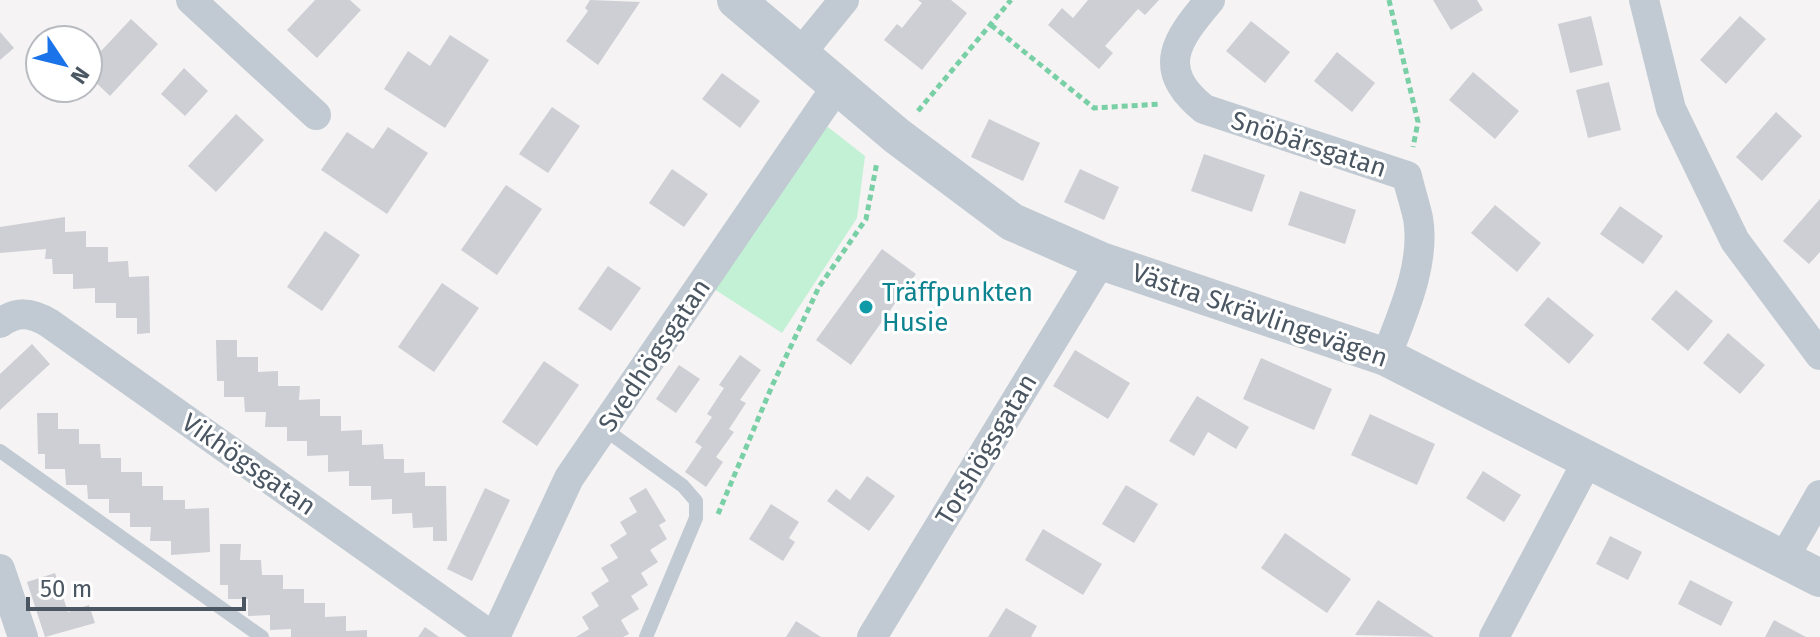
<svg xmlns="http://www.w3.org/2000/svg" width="1820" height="637" viewBox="0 0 1820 637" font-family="'Fira Sans',sans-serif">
<rect width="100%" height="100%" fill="#f5f3f3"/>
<path fill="#c3f1d5" d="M828,127L865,156L857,218L782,333L714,289L816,133Z"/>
<path fill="#cdcfd5" d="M315,0H350L361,10L317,58L287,30Z
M590,0L640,2L598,65L566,41L588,11L585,8Z
M918,0H951L967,13L922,70L884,40L897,24L902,28L922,3Z
M1088,0H1159L1145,15L1138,9L1105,46L1113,53L1099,69L1048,25L1062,8L1073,18Z
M1433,0H1477L1483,10L1451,30Z
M1591,16L1603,65L1570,73L1558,24Z
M1740,16L1766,39L1726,84L1700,60Z
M131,19L158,44L110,96L88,75V65Z
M1251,21L1290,52L1265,83L1226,51Z
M0,32L14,48L0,60Z
M450,35L489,60L445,128L384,89L408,51L430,66Z
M1337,52L1375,83L1352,112L1314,81Z
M184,68L208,91L185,116L161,94Z
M1473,72L1519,111L1495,139L1449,100Z
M722,73L760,101L740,128L702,99Z
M1609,82L1621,130L1588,138L1576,90Z
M552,107L580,126L548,173L519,154Z
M1776,112L1802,136L1762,181L1736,157Z
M236,114L264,140L216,192L188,166Z
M989,119L1040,143L1023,181L971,157Z
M388,127L428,153L387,214L321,170L347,132L373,149Z
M1204,154L1265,175L1252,212L1191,191Z
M672,169L708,194L684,227L649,203Z
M1080,169L1119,187L1104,220L1064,202Z
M506,185L542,209L497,275L461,250Z
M1300,191L1356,210L1345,244L1288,225Z
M1820,199V252L1809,264L1783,241Z
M1495,205L1541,243L1517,272L1471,233Z
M1620,206L1663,236L1643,264L1600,234Z
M65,217V232L86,231V247H108V262L128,261L129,277L149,276L150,333L137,334V318H116V303H95V288L73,289V274H53L52,259H45L46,249L0,253V227Z
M325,231L360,255L322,311L287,287Z
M882,249L916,274L851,365L816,340Z
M608,266L641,288L611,331L578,309Z
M442,283L479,308L434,372L398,347Z
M1676,290L1713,321L1688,351L1651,319Z
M1548,297L1594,335L1569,364L1524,325Z
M1728,333L1765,365L1740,394L1703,363Z
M216,340H237V357H258V372L278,371V386H300L299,400L320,399V416H341V431L362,430V445L383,444L384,459H404V473L425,472V486H446L447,541H433V527L413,528L412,513L392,514V499L371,500V486H349V471L328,472V455L307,456V441H287V427H265L266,412H245L244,397H224V381H217Z
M32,344L50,364L0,410V374Z
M1075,350L1130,383L1108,419L1053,386Z
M740,355L761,370L740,400L746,403L729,429L734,432L716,457L723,462L706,487L685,472L702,447L695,442L712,417L707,414L724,388L719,385Z
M1261,358L1332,389L1314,430L1243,399Z
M544,361L579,385L537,446L502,422Z
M679,365L700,379L676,413L656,399Z
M1197,396L1249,427L1236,449L1208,432L1194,456L1169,441Z
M37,413H58V429H79V444H100L101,458H121V472H142V486H163V500H185V509L209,508L210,552L171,555V541H150L151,527H130V513H109V499H88L87,485H66L65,469H45V454H38Z
M1370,414L1435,444L1417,485L1351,455Z
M1483,471L1521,495L1504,522L1466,498Z
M867,476L895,496L869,531L827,501L836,489L850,500Z
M1126,485L1158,504L1134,543L1102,524Z
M485,488L510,500L472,581L447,569Z
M646,488L666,521L659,525L667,539L650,550L658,562L641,573L648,585L631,596L639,609L621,620L629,634L623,637H576L589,629L582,617L599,606L591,593L609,581L601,568L618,558L610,545L627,534L620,522L637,512L629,498Z
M771,504L799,522L789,538L795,542L783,561L749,539Z
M1043,529L1102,564L1083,595L1025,560Z
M1285,533L1351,579L1327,613L1261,568Z
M1610,536L1642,552L1628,580L1596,564Z
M220,544H241L240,560H261L262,575H283V589H304V603H325V617L346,616V631L367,630V637H291V629L270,630V615L248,616V599H228V585H220Z
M55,573L68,612L89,605L95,623L45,637L27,582Z
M1690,580L1733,602L1721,626L1678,604Z
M1378,600L1434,637L1355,635Z
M1006,608L1037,626L1031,637H988Z
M1774,620L1806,637H1765Z
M796,621L821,637H786Z
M425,627L439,637H418Z"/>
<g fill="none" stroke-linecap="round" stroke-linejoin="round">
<path stroke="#7ad0a6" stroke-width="5" stroke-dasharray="6 4" stroke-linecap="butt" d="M1389,0L1418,122L1413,147
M991,25L1094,108L1161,104
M918,111L1011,0
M718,514L772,386L819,287L866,219L877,162"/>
<path stroke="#c1cad2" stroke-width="14" d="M603,428L683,486L696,501V518L646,637
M0,451L262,637"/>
<path stroke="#c1cad2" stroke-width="30" d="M191,0L316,115
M1210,0C1177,39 1154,69 1204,109L1407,176C1410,190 1415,204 1418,218C1426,264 1402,315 1386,357
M1644,0L1671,109L1735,241L1820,355
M800,54L844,0
M0,323C17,311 31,312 49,323L493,637
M1784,558L1820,495
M0,569L23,637
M495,637L569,478L837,86
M872,637L1101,261
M1494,637L1589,458"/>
<path stroke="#c1cad2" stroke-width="38" d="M736,0L897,136L1012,222L1101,261L1386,357L1820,578"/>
</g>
<circle fill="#0f9aa8" stroke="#fff" stroke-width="3" cx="866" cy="307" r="8"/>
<g text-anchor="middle" stroke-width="6" stroke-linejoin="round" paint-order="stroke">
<g font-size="26" fill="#4a5661" stroke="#fff">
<text transform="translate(1309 144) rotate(18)" y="9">Snöbärsgatan</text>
<text transform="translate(1260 315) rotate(19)" y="9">Västra Skrävlingevägen</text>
<text transform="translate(654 355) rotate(-56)" y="9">Svedhögsgatan</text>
<text transform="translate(986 449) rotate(-59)" y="9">Torshögsgatan</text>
<text transform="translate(249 464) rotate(35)" y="9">Vikhögsgatan</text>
</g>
<g font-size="26" fill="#0d838f" stroke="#fff" text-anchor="start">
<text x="882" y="301">Träffpunkten<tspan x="882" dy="30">Husie</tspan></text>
</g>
</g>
<g transform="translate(64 64) rotate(125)"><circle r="38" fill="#ffffff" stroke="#b7bbc0" stroke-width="2"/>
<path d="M0-6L14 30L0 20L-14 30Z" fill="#1a73e8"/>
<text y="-12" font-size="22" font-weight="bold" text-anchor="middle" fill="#4a5661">N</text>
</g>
<path d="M28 597v12h216v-12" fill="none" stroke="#4a5661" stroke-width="4"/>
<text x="40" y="597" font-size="24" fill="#4a5661" stroke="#ffffff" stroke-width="6" paint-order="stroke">50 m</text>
</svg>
